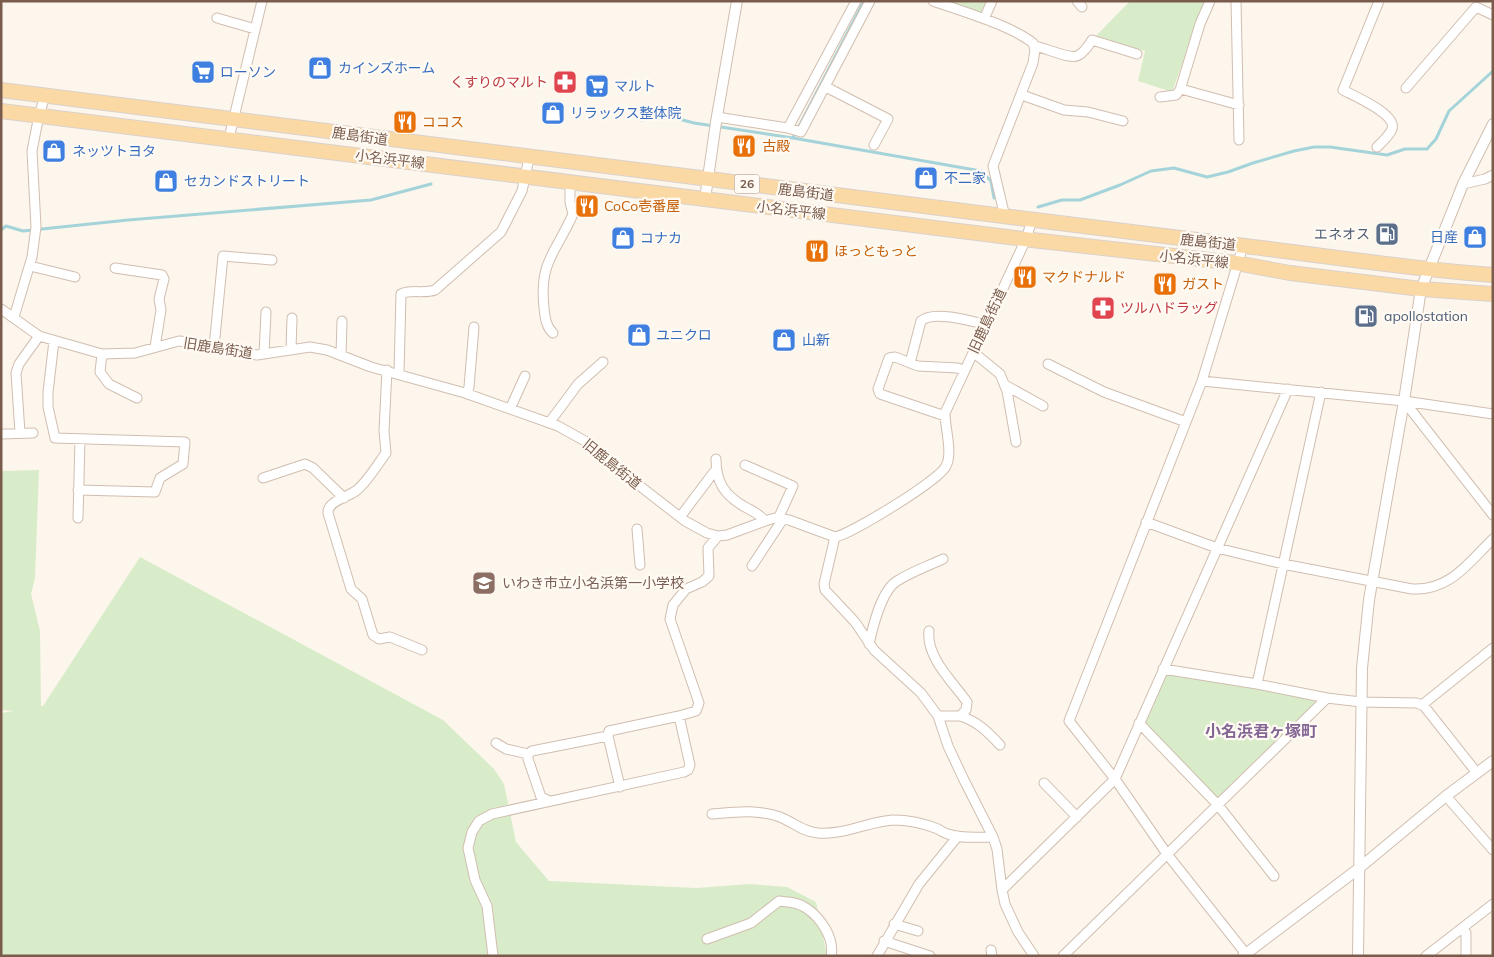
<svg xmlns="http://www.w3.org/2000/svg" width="1494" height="957" viewBox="0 0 1494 957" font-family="Mulish,'Noto Sans JP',sans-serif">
<rect width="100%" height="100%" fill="#fdf6ec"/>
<path fill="#d8ecc9" d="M942,1H987L980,14Z
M1130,1H1205L1172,92L1138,81L1145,51L1096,36Z
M39,470L35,578L31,594L40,631L41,706H43L140,557L443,720L494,769L504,784L516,842L549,881L696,888L750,884L787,887L816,902L827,956H1V713L14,711L1,710V471Z
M1163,669L1327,698L1218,805L1139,723Z"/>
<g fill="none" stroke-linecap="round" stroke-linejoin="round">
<path stroke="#a5d3da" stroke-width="3" d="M641,120L671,117L694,123L793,138L981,171L991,181L994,198
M793,138L864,1
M1038,207L1062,200H1080L1120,185L1151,171L1174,168L1207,177L1228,172L1253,163L1294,151L1314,147H1330L1387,155L1405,149H1427L1436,139L1449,111L1493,71
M1,230L6,226L23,231L128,220L371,200L431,184"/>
<g stroke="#d1beb0" stroke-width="11">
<path id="minor" d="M933,1C961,11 1010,25 1033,43L1035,50L1033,63L993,166L1005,217
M1077,1L1082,7
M1236,1L1239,140
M217,18L255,29
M984,19L992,1
M1034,46C1045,47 1071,61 1079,55C1084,52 1089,45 1092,40L1137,54
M826,87L888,119L874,145
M1406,88L1476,7L1493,15
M1181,89L1239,105
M1022,95L1064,110L1088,112L1123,121
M1160,97L1176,95L1180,90L1200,24L1210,1
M717,117L788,128L801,132L870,1
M788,128L856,1
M229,138L262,1
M1377,147C1382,142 1390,135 1392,129C1397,114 1354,96 1343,90L1379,1
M1463,184L1485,179L1493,175
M1243,246L1202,381L1069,721L1115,779L1167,854L1246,954
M30,266L75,277
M115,268L162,275L164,279L159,299L161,310L155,347
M1,309L39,336L102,354L135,353L179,341L198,343L231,351L257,355L310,347L327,350L371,367L465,393L558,426L592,445L627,476L685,521L707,533L718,536L727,535L765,521L775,518L789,520L835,537C851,534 940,480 946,466C953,453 945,429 945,413L1026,239L1032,220
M14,317L32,257L36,227L32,151L39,115L45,96
M553,333C546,327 545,317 544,308C539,261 556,253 573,214L570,202V182
M54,341L48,392V407L55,438L185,442L183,464L160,478L155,492L78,490
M214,347L223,256L272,260
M291,349L292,318
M973,352L1000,374L1007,391L1016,442
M102,354L100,372L109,384L137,398
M264,354L266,312
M341,355L342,321
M910,363L921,321C934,310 971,321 986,325
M1048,364L1104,392L1186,422
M387,370L384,431L386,453C378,464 367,482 357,490C349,497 327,501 328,513L351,589L362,599L373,635L379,639L390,637L422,650
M399,373L401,294C411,289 424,294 435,290L501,232L522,191L529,158
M1202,381L1404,401L1493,414
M1005,385L1043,406
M467,394L469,387L474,327
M1404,401L1493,515
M510,409L525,376
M945,416L880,394L878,389L889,358L895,357L918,366L958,368L964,371
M549,423L578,384L603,362
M20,433L16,373L19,364L39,336
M1,434L33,433
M716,459C716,482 724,495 745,507C752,511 760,514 765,521
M745,465L793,486L778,519
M263,478L305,464L313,468L344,498
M680,517L714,472L716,471
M78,518L80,439
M1146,522L1217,548L1283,564L1412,589C1450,591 1468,563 1493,539
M637,529L640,565
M835,537L824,584L825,590L855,622L874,650L921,693L938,716L948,746L964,780L993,837L997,849L1002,890L1005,904L1018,932L1034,956
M752,566L783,519
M929,631C926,657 952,681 967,702L966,710L960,716H938
M869,644C873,626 881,591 897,581C911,572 928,566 943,559
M1163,669L1257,684L1327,698L1361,702L1417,703L1424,706L1477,773
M1257,684L1321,392
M1422,705L1493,648
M960,716C977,721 988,732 1000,745
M1139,723L1218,805L1274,876
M496,743L506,749L528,754
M1044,783L1077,817
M620,787L608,736L609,731L679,716L696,711L699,703L670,619L673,605L686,589L702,582L709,576L708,548L718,536
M1446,796L1493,850
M549,801L541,797L528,759V754L532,751L608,736
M712,814C735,812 757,809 780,817C793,822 803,832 818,833C845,835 867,822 893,820C909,820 923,823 938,829C941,831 944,833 948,834C962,839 979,837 993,837
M1002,890L1115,779L1288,389
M894,924L918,931
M1462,928L1466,933V956
M707,939L751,923L779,901C788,902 798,902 806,908C820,917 835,938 831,956
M884,941L930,956
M991,950L992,956
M493,956L487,906L475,880L468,848L472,832L479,821L492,814L684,772L688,770L690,765L679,716
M877,956L919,884L958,836
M1063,956L1327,698
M1426,956L1493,904"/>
</g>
<g stroke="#d1beb0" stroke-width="12">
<path id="tertiary" d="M705,199L716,122L737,1
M1243,956L1358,869L1446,796L1493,761
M1358,956L1362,668L1369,600L1404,401L1421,289L1463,184L1493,124"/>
</g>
<g stroke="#dad1cd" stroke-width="16">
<path id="primary" d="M1,90C346,135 691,177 1035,220C1105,229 1175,237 1245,246C1328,256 1410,269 1493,275
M1,111L1032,240L1236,263L1290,273L1421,289L1493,294"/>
</g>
<use href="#minor" stroke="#fff" stroke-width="9"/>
<use href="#tertiary" stroke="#fff" stroke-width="10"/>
<use href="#primary" stroke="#fbd9a5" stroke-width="14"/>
</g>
<defs>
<g id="shop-square" transform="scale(1.25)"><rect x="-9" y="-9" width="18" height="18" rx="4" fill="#3f7fe0" stroke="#fffaf3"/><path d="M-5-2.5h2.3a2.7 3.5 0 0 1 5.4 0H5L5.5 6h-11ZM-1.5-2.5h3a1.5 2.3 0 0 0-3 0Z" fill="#fff"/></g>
<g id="supermarket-square" transform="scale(1.25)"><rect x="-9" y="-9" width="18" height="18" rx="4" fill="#3f7fe0" stroke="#fffaf3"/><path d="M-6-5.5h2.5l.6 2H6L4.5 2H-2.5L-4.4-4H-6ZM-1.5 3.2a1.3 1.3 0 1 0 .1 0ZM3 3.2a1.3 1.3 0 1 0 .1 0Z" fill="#fff"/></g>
<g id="pharmacy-square" transform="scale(1.25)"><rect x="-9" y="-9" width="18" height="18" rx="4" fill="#e0444e" stroke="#fffaf3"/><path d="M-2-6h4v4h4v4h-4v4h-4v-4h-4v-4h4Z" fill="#fff"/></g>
<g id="restaurant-square" transform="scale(1.25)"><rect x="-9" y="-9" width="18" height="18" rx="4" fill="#e8710a" stroke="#fffaf3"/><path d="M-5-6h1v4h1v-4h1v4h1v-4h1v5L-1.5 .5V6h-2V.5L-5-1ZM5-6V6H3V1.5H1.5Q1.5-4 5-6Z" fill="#fff"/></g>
<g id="fuel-square" transform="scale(1.25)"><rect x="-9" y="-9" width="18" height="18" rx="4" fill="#5c6f8a" stroke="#fffaf3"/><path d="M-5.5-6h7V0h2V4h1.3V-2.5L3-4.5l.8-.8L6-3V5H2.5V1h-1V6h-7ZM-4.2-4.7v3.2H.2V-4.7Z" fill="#fff"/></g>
<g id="school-square" transform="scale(1.25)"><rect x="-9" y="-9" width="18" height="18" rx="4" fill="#8d6e63" stroke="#fffaf3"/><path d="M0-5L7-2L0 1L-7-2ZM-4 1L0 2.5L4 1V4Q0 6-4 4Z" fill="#fff"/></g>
</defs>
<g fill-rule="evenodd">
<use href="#shop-square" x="320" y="68"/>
<use href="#supermarket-square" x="203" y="72"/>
<use href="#pharmacy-square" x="565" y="82"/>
<use href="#supermarket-square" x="597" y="86"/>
<use href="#shop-square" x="553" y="113"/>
<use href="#restaurant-square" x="405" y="122"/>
<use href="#restaurant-square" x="744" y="146"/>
<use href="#shop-square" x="54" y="151"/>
<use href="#shop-square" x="926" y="178"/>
<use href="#shop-square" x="166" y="181"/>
<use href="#restaurant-square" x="587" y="206"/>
<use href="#fuel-square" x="1387" y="234"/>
<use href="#shop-square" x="1475" y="237"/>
<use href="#shop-square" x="623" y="238"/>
<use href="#restaurant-square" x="817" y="251"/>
<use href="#restaurant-square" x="1025" y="277"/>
<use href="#restaurant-square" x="1165" y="284"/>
<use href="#pharmacy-square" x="1103" y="308"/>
<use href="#fuel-square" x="1366" y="316"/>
<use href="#shop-square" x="639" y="335"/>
<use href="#shop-square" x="784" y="340"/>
<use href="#school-square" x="484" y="583"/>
</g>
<g text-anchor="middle" stroke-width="4.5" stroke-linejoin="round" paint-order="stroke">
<rect fill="#fffaf3" stroke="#a28b7f" stroke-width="1" x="734.5" y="174.5" width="25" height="19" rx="4"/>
<g font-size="12" font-weight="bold" fill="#7a5c4d">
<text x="747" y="188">26</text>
</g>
<g font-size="14" fill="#366cbe" stroke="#fffaf3" text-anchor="start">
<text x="338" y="73">カインズホーム</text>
<text x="220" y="77">ローソン</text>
<text x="614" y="91">マルト</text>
<text x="570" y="118">リラックス整体院</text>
<text x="72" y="156">ネッツトヨタ</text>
<text x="944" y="183">不二家</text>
<text x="184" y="186">セカンドストリート</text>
<text x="1458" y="242" text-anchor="end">日産</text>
<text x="640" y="243">コナカ</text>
<text x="656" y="340">ユニクロ</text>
<text x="802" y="345">山新</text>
</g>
<g font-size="14" fill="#be3a42" stroke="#fffaf3" text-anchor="end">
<text x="548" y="87">くすりのマルト</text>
<text x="1120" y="313" text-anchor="start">ツルハドラッグ</text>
</g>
<g font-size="14" fill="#c56008" stroke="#fffaf3" text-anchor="start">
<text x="422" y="127">ココス</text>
<text x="762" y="151">古殿</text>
<text x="604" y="211">CoCo壱番屋</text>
<text x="834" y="256">ほっともっと</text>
<text x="1042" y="282">マクドナルド</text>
<text x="1182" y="289">ガスト</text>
</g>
<g font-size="14" fill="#7a5c4d" stroke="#fffaf3">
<text transform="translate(360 136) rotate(8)" y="5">鹿島街道</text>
<text transform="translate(390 159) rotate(7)" y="5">小名浜平線</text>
<text transform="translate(806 192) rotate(7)" y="5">鹿島街道</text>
<text transform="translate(791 210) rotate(7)" y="5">小名浜平線</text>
<text transform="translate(1208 242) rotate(6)" y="5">鹿島街道</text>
<text transform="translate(1194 259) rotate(6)" y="5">小名浜平線</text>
<text transform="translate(987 321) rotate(-65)" y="5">旧鹿島街道</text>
<text transform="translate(218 348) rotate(9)" y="5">旧鹿島街道</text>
<text transform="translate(612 464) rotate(39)" y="5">旧鹿島街道</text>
</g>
<g font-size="14" fill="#4e5e75" stroke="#fffaf3" text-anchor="end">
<text x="1370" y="239">エネオス</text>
<text x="1384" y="321" text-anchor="start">apollostation</text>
</g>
<g font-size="14" fill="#785e54" stroke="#fffaf3" text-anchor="start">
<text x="502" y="588">いわき市立小名浜第一小学校</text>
</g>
<g font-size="16" font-weight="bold" fill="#846695" stroke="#fffaf3">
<text x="1261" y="737">小名浜君ヶ塚町</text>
</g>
</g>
<rect width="1494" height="957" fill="none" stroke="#7a5c4d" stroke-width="5"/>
</svg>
